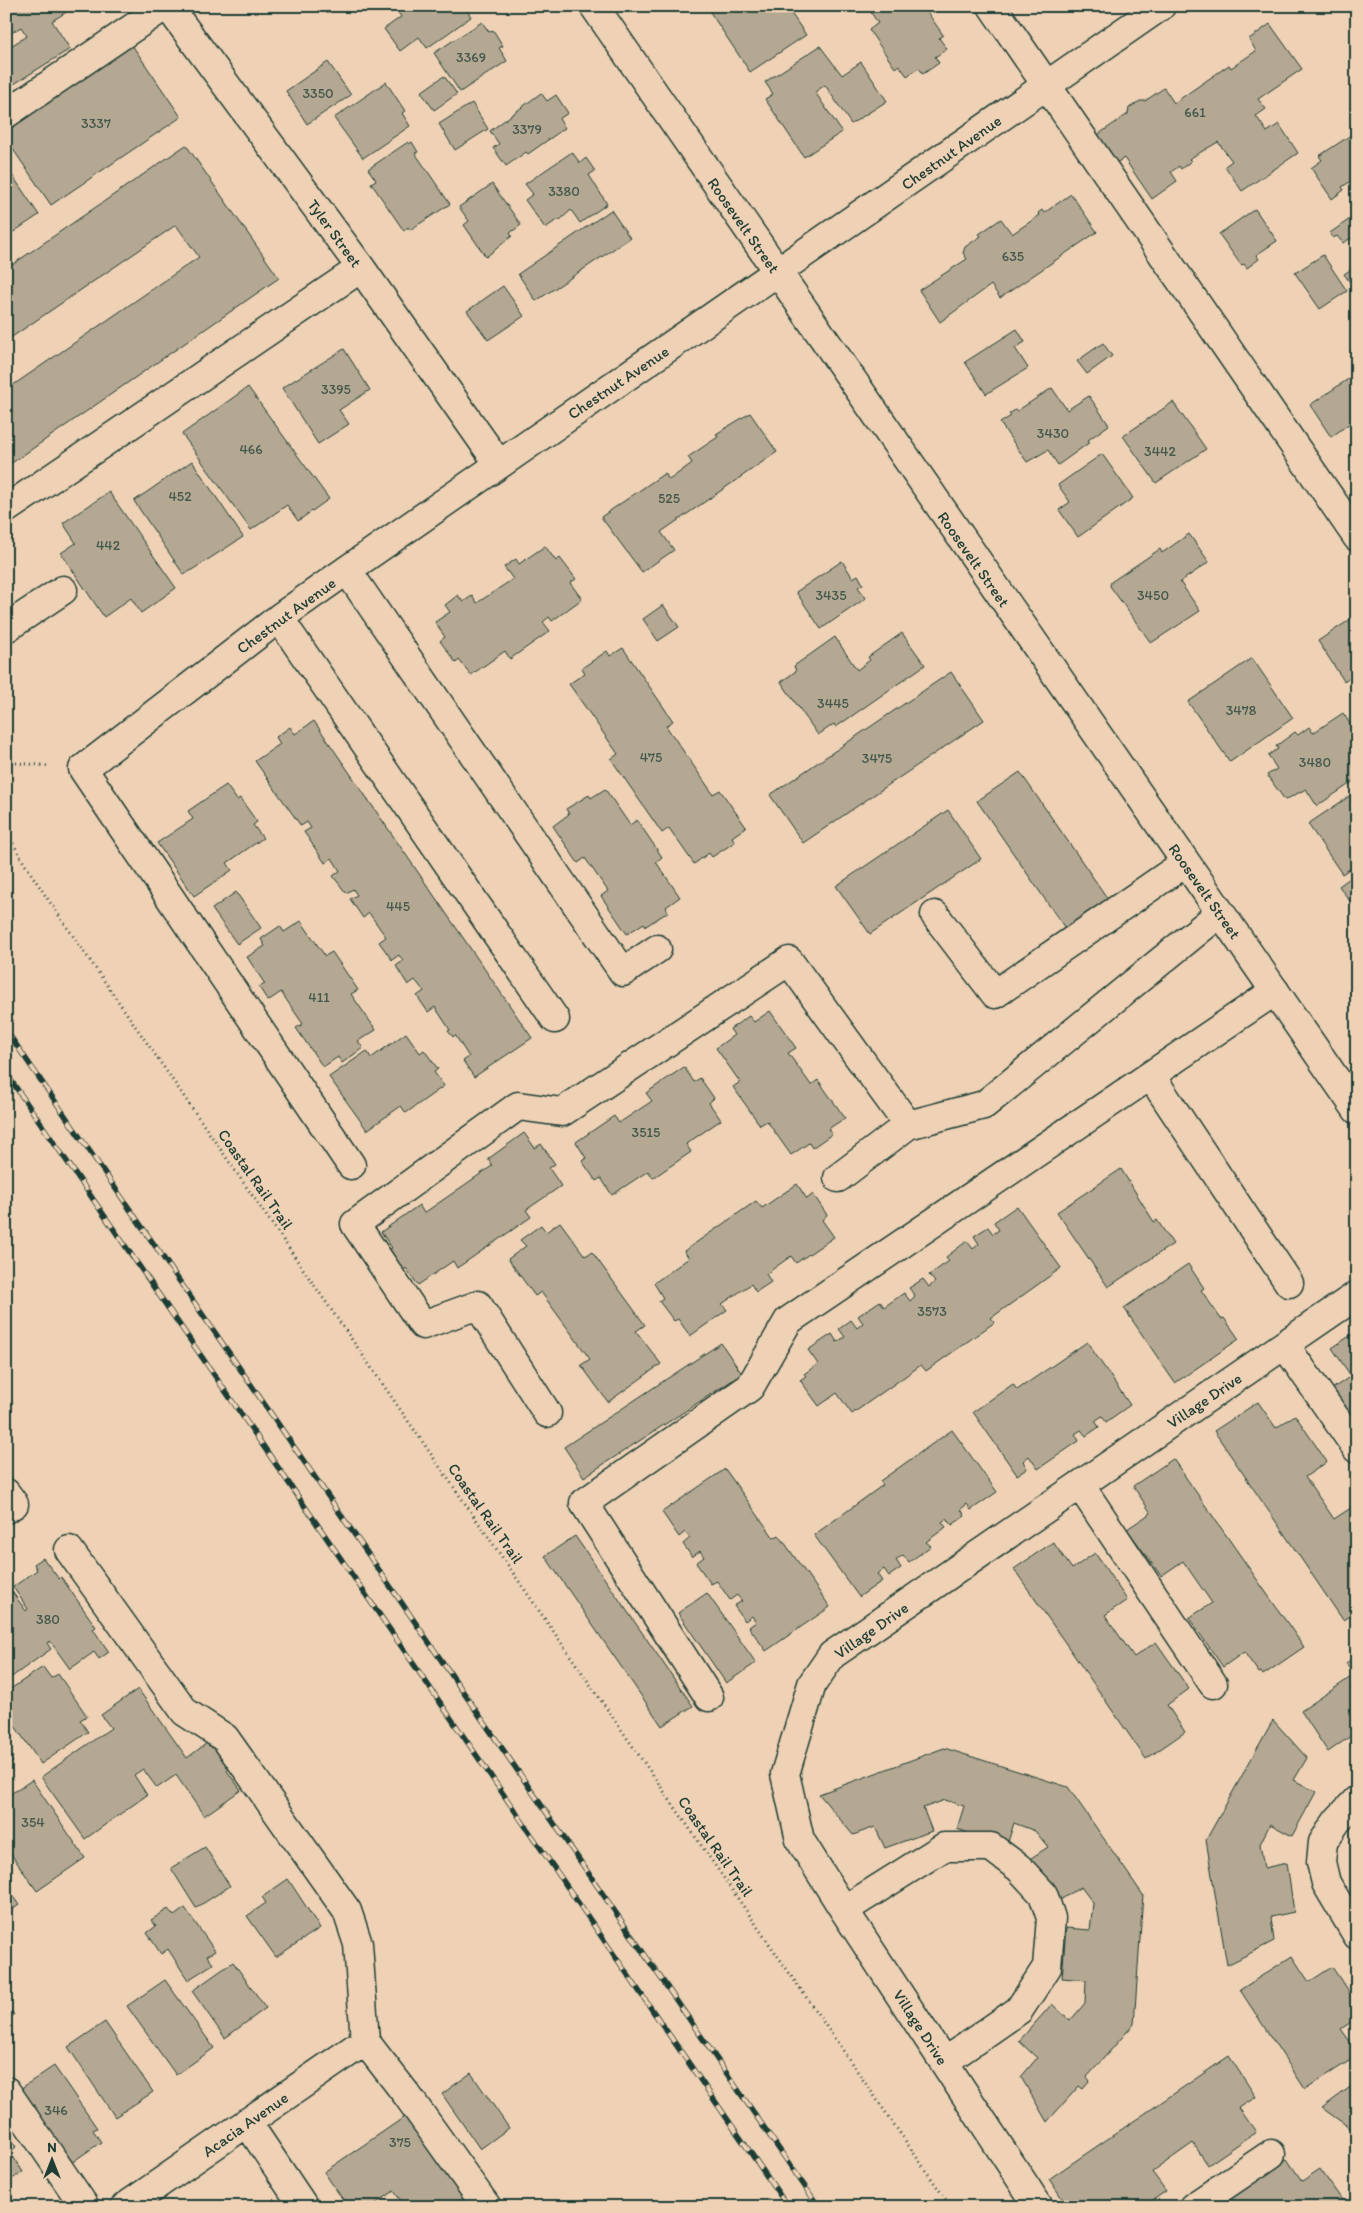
<svg xmlns="http://www.w3.org/2000/svg" width="1363" height="2213" viewBox="0 0 1363 2213" font-family="Itim,sans-serif">
<rect width="100%" height="100%" fill="#efd2b6"/>
<filter id="ink" filterUnits="userSpaceOnUse"><feTurbulence type="fractalNoise" baseFrequency=".02" numOctaves="2"/><feDisplacementMap in="SourceGraphic" scale="10" xChannelSelector="R" yChannelSelector="G"/><feConvolveMatrix kernelMatrix="1 2 1 2 8 2 1 2 1" color-interpolation-filters="sRGB"/></filter>
<g filter="url(#ink)">
<path fill="#b4a892" stroke="#1f3d34" d="M6,6H76L52,21L70,49L6,89V43L9,47L27,36L21,27L11,33L6,25Z
M394,6H465L471,17L427,48L419,37L400,51L384,29L401,17Z
M719,6H786L806,35L750,72L710,12Z
M877,6H923L943,35L939,38L947,49L935,57L939,63L923,74L919,68L907,76L899,65L895,68L869,30L878,23L870,11Z
M482,22L489,32L493,30L503,46L499,48L507,61L460,92L434,53Z
M1270,24L1302,69L1258,99L1266,109L1256,116L1267,132L1279,124L1298,153L1242,191L1225,166L1232,161L1218,142L1189,159L1191,161L1181,169L1179,166L1171,172L1177,181L1152,199L1124,158L1112,166L1093,138L1128,114L1129,108L1140,101H1145L1164,88L1174,103L1229,65L1231,68L1256,51L1249,39Z
M132,45L181,117L51,205L6,139V130Z
M820,46L842,75L861,62L887,101L851,124L825,85L815,92L842,132L804,157L765,99L773,94L765,82Z
M328,62L351,95L307,124L286,91Z
M444,76L457,94L434,110L421,92Z
M386,82L405,111L402,113L410,126L363,158L334,118Z
M541,93L547,101L556,95L568,113L559,119L565,128L528,154L526,152L506,166L493,148L499,144L490,131Z
M472,103L488,129L455,150L439,124Z
M1351,135L1357,143V177L1342,187L1344,190L1332,199L1311,168L1322,160L1319,156Z
M408,142L409,144L412,142L418,152L415,153L450,204L410,230L408,227L404,231L371,183L376,180L368,169Z
M186,145L279,278L6,467V390L199,257L176,225L6,341V269Z
M572,152L580,163L586,158L595,171L589,175L607,204L580,223L571,210L560,220H557L545,228L525,200L533,194L525,184Z
M6,166L39,215L6,237Z
M492,184L521,225L510,233L512,236L486,257L464,225L469,221L459,207Z
M1071,194L1097,232L1000,298L991,285L940,322L919,290L967,259L963,253L965,247L981,236L979,234L1001,219L1012,234L1040,215L1038,213L1042,210L1044,213Z
M1255,209L1277,241L1256,255L1259,259L1247,268L1244,264L1241,265L1219,234Z
M611,210L630,238L536,301L518,274Z
M1357,214V245L1351,238L1343,243L1337,236L1333,238L1330,233Z
M1323,255L1347,291L1320,309L1295,273Z
M1357,266V292L1344,274Z
M503,286L524,316L488,340L467,311Z
M1017,329L1025,342L1015,348L1028,368L986,394L965,362Z
M1103,343L1112,356L1087,374L1077,361Z
M344,349L370,390L339,410L349,424L318,444L282,388Z
M1357,373V418L1331,437L1310,405Z
M248,387L329,499L298,521L287,505L251,530L182,434Z
M1052,388L1067,410L1089,396L1109,425L1088,440L1090,442L1058,465L1048,450L1027,462L1000,423L1011,416L1009,414L1015,410L1017,411Z
M1173,402L1206,449L1156,483L1123,436Z
M750,413L777,452L661,532L674,550L642,572L601,517L665,473L669,480L692,463L688,457L718,437L716,434Z
M1102,454L1133,498L1078,537L1059,510L1070,502L1058,485Z
M192,461L243,537L184,575L134,501Z
M109,492L176,588L141,613L131,598L104,617L61,553L76,543L63,523Z
M1189,534L1209,562L1180,582L1200,611L1151,643L1110,586L1111,582L1160,549L1162,553Z
M545,546L556,561L560,558L576,579L570,583L582,599L552,621L549,617L543,622L550,631L510,659L505,651L471,675L459,660L456,663L440,641L445,637L435,622L450,612L445,605L458,595L463,602L472,596L477,603L513,579L504,567L516,559L519,564Z
M842,561L853,578L858,575L863,584L858,587L866,598L821,629L796,592Z
M663,605L679,627L658,641L643,619Z
M1357,615V672L1344,681L1318,641Z
M902,633L925,665L836,727L834,724L818,735L781,682L796,671L794,666L835,637L857,670L870,660L868,657Z
M623,648L673,721L666,726L713,794L720,790L746,827L732,837L735,842L712,857L709,853L694,864L669,828L662,833L611,759L618,754L569,684L585,673L582,668L607,651L610,656Z
M1252,658L1293,718L1230,762L1188,702Z
M951,672L984,720L803,843L770,795Z
M1343,713L1357,734V779L1317,806L1306,789L1285,800L1267,775L1277,769L1268,755L1278,749L1276,746L1295,732L1298,735L1309,727L1313,733Z
M314,721L532,1038L474,1077L463,1061L469,1057L455,1035L453,1037L448,1031L450,1030L435,1007L428,1012L417,996L424,991L415,980L408,985L396,966L403,961L399,955L392,960L379,942L386,937L369,913L363,918L350,899L357,895L353,889L346,893L333,876L340,871L332,858L325,863L304,832L311,828L307,822L301,826L255,761L280,744L276,737L290,727L295,734Z
M1020,772L1112,905L1069,934L977,801Z
M226,785L237,800L240,798L257,822L253,825L263,838L227,863L232,870L194,896L157,843L193,819L188,811Z
M605,789L630,825L637,820L662,857L656,862L680,897L666,907L668,912L646,926L644,923L627,934L601,896L608,891L585,858L578,863L553,826L569,814L566,809L589,795L591,798Z
M1357,791V864L1342,874L1308,824Z
M948,810L981,859L870,934L836,886Z
M1357,873V911L1339,886Z
M236,892L261,928L237,944L212,909Z
M301,921L325,956L332,952L358,990L351,994L376,1030L358,1041L363,1048L342,1063L338,1057L323,1067L296,1028L303,1024L281,992L268,1001L259,987L265,984L247,957L265,946L261,939L280,926L284,932Z
M770,1011L796,1048L788,1053L811,1085L818,1080L845,1118L828,1129L832,1134L812,1148L809,1143L791,1155L767,1121L760,1125L733,1087L740,1082L716,1048L734,1035L730,1029L749,1016L754,1022Z
M406,1033L420,1053L424,1050L438,1069L434,1072L444,1086L406,1113L401,1106L367,1130L329,1077L367,1051L371,1058Z
M684,1067L694,1082L700,1078L714,1098L709,1103L721,1120L686,1144L691,1152L653,1178L648,1171L612,1195L601,1178L596,1181L582,1161L586,1158L576,1142L614,1116L619,1123L652,1101L646,1093Z
M524,1133L535,1148L541,1144L555,1164L549,1168L561,1186L526,1210L531,1217L457,1268L453,1261L418,1285L406,1268L402,1271L388,1250L392,1248L381,1232L419,1205L424,1213L492,1166L488,1159Z
M1121,1169L1154,1222L1157,1220L1173,1244L1108,1287L1057,1212Z
M797,1184L807,1199L813,1194L827,1215L822,1220L834,1237L796,1263L791,1256L766,1274L771,1282L756,1292L751,1284L722,1304L727,1310L690,1336L678,1319L674,1321L659,1301L663,1298L654,1283L689,1258L684,1251L756,1201L762,1208Z
M1017,1206L1061,1268L991,1318L995,1322L926,1371L921,1365L852,1414L837,1393L819,1406L800,1380L806,1376L804,1374L818,1364L808,1350L832,1334L837,1342L845,1337L839,1329L851,1320L857,1328L863,1323L858,1316L880,1301L884,1307L904,1293L910,1301L915,1296L909,1288L923,1279L929,1287L935,1282L929,1275L949,1261L946,1257L967,1241L973,1249L979,1244L974,1236L988,1227L993,1234L999,1230L994,1222Z
M560,1222L585,1256L592,1252L645,1325L636,1331L661,1364L608,1402L581,1365L590,1359L541,1292L535,1296L508,1259L526,1246L520,1240L541,1225L546,1232Z
M1188,1264L1204,1288L1201,1290L1221,1319L1224,1318L1239,1339L1175,1383L1124,1308Z
M1357,1331V1432L1329,1391L1351,1376L1332,1348Z
M1087,1342L1130,1405L1106,1422L1102,1416L1095,1421L1099,1427L1086,1436L1081,1430L1075,1434L1079,1441L1038,1469L1029,1456L1023,1461L1027,1469L1017,1475L973,1412L1013,1384L1017,1390Z
M721,1343L742,1374L584,1477L564,1447Z
M1258,1402L1276,1428L1295,1415L1327,1462L1305,1477L1334,1519L1357,1504V1611L1343,1620L1214,1431Z
M952,1430L997,1492L971,1510L967,1504L961,1509L965,1516L952,1525L947,1518L942,1522L946,1527L926,1542L931,1546L909,1562L903,1555L896,1560L901,1568L889,1576L884,1569L877,1574L882,1581L859,1597L814,1535L883,1485L880,1481Z
M1173,1459L1304,1647L1263,1675L1261,1672L1259,1673L1244,1652L1223,1667L1189,1618L1212,1603L1183,1561L1161,1576L1127,1529L1151,1513L1133,1486Z
M725,1469L774,1538L779,1535L830,1607L766,1651L749,1627L756,1622L752,1616L745,1621L734,1606L742,1601L737,1595L730,1600L717,1581L711,1584L696,1563L704,1557L700,1551L692,1557L683,1544L690,1538L685,1532L679,1537L662,1512Z
M575,1536L693,1706L662,1726L545,1556Z
M1053,1542L1072,1569L1095,1553L1127,1600L1105,1615L1134,1657L1156,1642L1189,1689L1167,1705L1185,1732L1146,1759L1014,1569Z
M43,1558L59,1579L61,1577L96,1627L93,1629L109,1652L99,1659L94,1652L70,1669L50,1641L47,1643L51,1649L6,1681V1587L8,1586L26,1611L28,1609L13,1587L37,1570L34,1564Z
M707,1593L756,1663L726,1683L678,1613Z
M1357,1656V1736L1355,1733L1328,1752L1301,1711L1354,1675L1346,1663Z
M43,1667L51,1678L58,1674L87,1716L80,1720L88,1732L41,1764L6,1713V1692Z
M138,1689L187,1758L211,1740L230,1768L227,1771L241,1790L204,1816L176,1775L157,1788L143,1769L134,1775L147,1795L85,1839L41,1777L111,1728L101,1715Z
M1273,1720L1307,1758L1294,1780L1316,1792L1292,1836L1270,1824L1260,1844L1264,1868L1287,1863L1294,1912L1271,1917L1274,1941L1227,1965L1206,1840Z
M944,1748L1068,1787L1143,1895L1134,2024L1087,2077L1090,2081L1083,2089L1079,2086L1047,2122L1021,2077L1037,2058L1019,2041L1052,2004L1070,2021L1085,2003L1086,1980L1062,1978L1066,1928L1090,1930L1093,1903L1081,1887L1057,1902L1028,1860L1048,1847L1035,1831L1014,1823L1007,1845L957,1829L964,1806L945,1800L923,1808L932,1831L885,1848L875,1827L853,1835L819,1794Z
M6,1753L13,1762L6,1767Z
M32,1780L85,1858L37,1891L6,1847V1797Z
M205,1847L230,1886L196,1908L171,1868Z
M288,1879L320,1928L276,1957L247,1916L266,1903L262,1897Z
M6,1887L19,1905L6,1914Z
M185,1908L215,1951L207,1956L213,1964L188,1980L168,1949L161,1954L147,1933L156,1926L151,1920L168,1909L174,1916Z
M1292,1956L1309,1982L1332,1967L1357,2004V2018L1341,2029L1357,2051V2056L1305,2089L1240,1990Z
M233,1962L266,2008L225,2038L192,1991Z
M165,1980L214,2048L176,2075L127,2006Z
M6,1998L9,2003L7,2004L14,2015L6,2020Z
M105,2022L153,2092L115,2117L68,2047Z
M1229,2056L1256,2097L1239,2108L1256,2132L1208,2165L1193,2143L1152,2172L1166,2191L1143,2207H1068L1049,2179Z
M54,2066L97,2128L93,2130L101,2142L71,2163L14,2093Z
M471,2073L509,2128L480,2149L442,2094Z
M1357,2082V2133L1322,2108Z
M412,2112L478,2207H405L394,2191L371,2207H348L324,2172Z
M6,2133L16,2147L10,2152L23,2172L6,2183Z
M1287,2159L1302,2181L1320,2169L1347,2207H1237L1231,2198Z"/>
<g fill="none" stroke-linecap="round" stroke-linejoin="round">
<g stroke="#1f3d34" stroke-width="31">
<path id="minor" d="M168,6L361,268L498,463
M992,6L1357,537
M6,114L165,6
M6,509L361,268
M347,570L623,972L657,949
M279,618L555,1019
M6,628L63,590
M935,915L995,994L1185,863
M1151,1076L1289,1283
M351,1165L83,769L279,618L347,570L1161,6
M838,1178L908,1125L984,1105L1220,913
M1285,1345L1357,1449
M547,1413L478,1305L423,1325L355,1224L518,1106L562,1112L789,961L908,1125
M1080,1485L1213,1684
M6,1493L14,1504L6,1509
M69,1550L185,1712L225,1738L347,1911L358,1944L365,2041L407,2095L487,2207
M709,1697L584,1503L750,1387L788,1321L1275,991
M1357,1800L1337,1821L1323,1842L1321,1862L1326,1883L1357,1935
M844,1910L944,1847H991L1019,1868L1043,1894L1051,1918L1047,1967L1019,2010L944,2062
M6,2091L85,2207
M247,2122L304,2207
M125,2207L365,2041
M1039,2207L844,1910L800,1840L785,1774L812,1684L832,1655L1357,1295
M1193,2207L1271,2154"/>
</g>
<g stroke="#1f3d34" stroke-width="31">
<path id="major" d="M594,6L1357,1110"/>
</g>
<path stroke="#1f3d34" stroke-width="3" stroke-dasharray="1 4" stroke-linecap="butt" d="M6,762L50,766
M6,830L24,863L51,904L951,2207"/>
<use href="#minor" stroke="#efd2b6" stroke-width="28"/>
<use href="#major" stroke="#efd2b6" stroke-width="28"/>
<g stroke="#1f3d34" stroke-width="5.5">
<path id="rail" d="M6,1030L819,2207
M6,1073L788,2207"/>
</g>
<use href="#rail" stroke="#efd2b6" stroke-width="4" stroke-dasharray="11" stroke-linecap="butt"/>
</g>
</g>
<g text-anchor="middle" stroke-width="4.5" stroke-linejoin="round" paint-order="stroke">
<g font-size="14" fill="#44584c">
<text x="471" y="62">3369</text>
<text x="318" y="98">3350</text>
<text x="1195" y="117">661</text>
<text x="96" y="128">3337</text>
<text x="527" y="134">3379</text>
<text x="564" y="196">3380</text>
<text x="1013" y="261">635</text>
<text x="336" y="394">3395</text>
<text x="1053" y="438">3430</text>
<text x="251" y="454">466</text>
<text x="1160" y="456">3442</text>
<text x="180" y="501">452</text>
<text x="669" y="503">525</text>
<text x="108" y="550">442</text>
<text x="831" y="600">3435</text>
<text x="1153" y="600">3450</text>
<text x="833" y="708">3445</text>
<text x="1241" y="715">3478</text>
<text x="651" y="762">475</text>
<text x="877" y="763">3475</text>
<text x="1315" y="767">3480</text>
<text x="398" y="911">445</text>
<text x="319" y="1002">411</text>
<text x="646" y="1137">3515</text>
<text x="932" y="1316">3573</text>
<text x="48" y="1624">380</text>
<text x="33" y="1827">354</text>
<text x="56" y="2115">346</text>
<text x="400" y="2147">375</text>
</g>
<g font-size="16" fill="#1f3d34" stroke="#efd2b6">
<text transform="translate(951 152) rotate(-35)" y="6">Chestnut Avenue</text>
<text transform="translate(744 225) rotate(55)" y="6">Roosevelt Street</text>
<text transform="translate(335 233) rotate(54)" y="6">Tyler Street</text>
<text transform="translate(618 382) rotate(-34)" y="6">Chestnut Avenue</text>
<text transform="translate(974 559) rotate(55)" y="6">Roosevelt Street</text>
<text transform="translate(286 615) rotate(-36)" y="6">Chestnut Avenue</text>
<text transform="translate(1205 891) rotate(55)" y="6">Roosevelt Street</text>
<text transform="translate(256 1179) rotate(55)" y="6">Coastal Rail Trail</text>
<text transform="translate(1204 1400) rotate(-34)" y="6">Village Drive</text>
<text transform="translate(486 1513) rotate(55)" y="6">Coastal Rail Trail</text>
<text transform="translate(871 1630) rotate(-35)" y="6">Village Drive</text>
<text transform="translate(716 1846) rotate(55)" y="6">Coastal Rail Trail</text>
<text transform="translate(921 2027) rotate(57)" y="6">Village Drive</text>
<text transform="translate(245 2124) rotate(-35)" y="6">Acacia Avenue</text>
</g>
</g>
<rect width="1363" height="2213" fill="none" stroke="#efd2b6" stroke-width="25"/>
<rect x="12" y="12" width="1338" height="2188" fill="none" stroke="#1f3d34" stroke-width="2" filter="url(#ink)"/>
<g transform="translate(52 2160)" stroke="#efd2b6" stroke-width="4" paint-order="stroke">
<path d="M0-4L9 19L0 12L-9 19Z" fill="#1f3d34"/>
<text y="-8" font-size="14" font-weight="bold" text-anchor="middle" fill="#1f3d34">N</text>
</g>
</svg>
